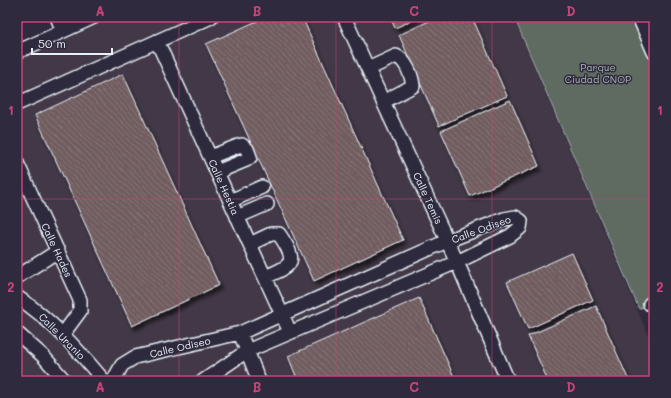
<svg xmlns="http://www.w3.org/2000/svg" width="671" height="398" viewBox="0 0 671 398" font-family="Mali,sans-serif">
<defs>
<pattern id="building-back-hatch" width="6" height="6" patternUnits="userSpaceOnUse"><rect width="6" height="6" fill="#715d5f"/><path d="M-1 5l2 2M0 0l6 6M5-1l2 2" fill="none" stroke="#857577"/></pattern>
<filter id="shadow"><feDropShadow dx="2.5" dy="4.5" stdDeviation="2" flood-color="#0009"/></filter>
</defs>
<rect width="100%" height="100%" fill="#2f2a3d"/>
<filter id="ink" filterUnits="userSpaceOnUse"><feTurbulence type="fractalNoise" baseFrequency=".025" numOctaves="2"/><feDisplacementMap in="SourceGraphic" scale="8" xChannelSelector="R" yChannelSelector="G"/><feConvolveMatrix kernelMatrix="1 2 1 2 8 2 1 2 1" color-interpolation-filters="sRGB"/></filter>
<g filter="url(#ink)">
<path fill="#433947" d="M97,17H513L654,349V381H17V51Z"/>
<path fill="#5e6b60" stroke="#a3aeac" d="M514,17H639L654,51V302L639,309Z"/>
<path fill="url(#building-back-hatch)" stroke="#e8f1f8" filter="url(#shadow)" d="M266,17H302L403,240L314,281L206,44Z
M390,17H420L395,28Z
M438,17H472L507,96L439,126L399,35Z
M123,74L219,285L132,326L35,115Z
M510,100L539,166L470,196L441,131Z
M572,253L593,300L528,329L507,282Z
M419,298L456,381H298L288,356Z
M596,306L629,381H548L528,336Z"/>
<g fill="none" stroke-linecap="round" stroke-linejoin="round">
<g stroke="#e8f1f8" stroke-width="16">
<path id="minor" d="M57,17L63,31
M344,17L457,262L508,381
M639,17L654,52
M157,41L290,332
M17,52L94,17
M368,69L396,56C406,60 412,76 413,86L383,102
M17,104L211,17
M210,157L238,146L242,145L247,149L250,157L246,160L217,172
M17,163L80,300V311L63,334
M230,201L262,187
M237,217L267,204
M250,244L271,234H279C298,262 294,265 265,277
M17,277L58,251
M17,297C51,319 78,350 104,381
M650,304L654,302
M17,333L43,356L65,381
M240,333L259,381
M113,381L122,365L135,357L240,333L447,241L504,219L515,217L521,221L520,228L510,236L457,262L247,351L203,381"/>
</g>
<use href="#minor" stroke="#2f2a3d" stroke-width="13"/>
</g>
</g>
<path fill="none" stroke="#ca437a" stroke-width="1" stroke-opacity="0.55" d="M179,17V381M336,17V381M492,17V381M17,199H654"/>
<g text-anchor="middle" stroke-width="3" stroke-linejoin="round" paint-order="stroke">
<g font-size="10" fill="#aab5b4" stroke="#2f2a3d">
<text x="598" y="71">Parque<tspan x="598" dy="12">Ciudad CNOP</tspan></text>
</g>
<g font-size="10" fill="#e8f1f8" stroke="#2f2a3d">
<text transform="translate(224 187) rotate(66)" y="4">Calle Hestia</text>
<text transform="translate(428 198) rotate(65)" y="4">Calle Temis</text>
<text transform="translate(481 229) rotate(-20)" y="4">Calle Odiseo</text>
<text transform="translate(57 250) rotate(65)" y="4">Calle Hades</text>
<text transform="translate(62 336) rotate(45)" y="4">Calle Uranio</text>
<text transform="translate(180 347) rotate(-13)" y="4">Calle Odiseo</text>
</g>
</g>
<rect width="671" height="398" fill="none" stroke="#2f2a3d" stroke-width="44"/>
<path d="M32 48v6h80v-6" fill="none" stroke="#e8f1f8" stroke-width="2"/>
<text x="38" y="48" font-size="12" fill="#e8f1f8" stroke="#2f2a3d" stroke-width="3" paint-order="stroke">50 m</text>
<rect x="22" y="22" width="627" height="354" fill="none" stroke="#ca437a" stroke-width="1.5"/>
<g font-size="13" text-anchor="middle" font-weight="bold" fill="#ca437a">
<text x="100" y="16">A</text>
<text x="257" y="16">B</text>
<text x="414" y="16">C</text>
<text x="571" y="16">D</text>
<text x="11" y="115">1</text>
<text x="660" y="115">1</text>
<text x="11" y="292">2</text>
<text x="660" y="292">2</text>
<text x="100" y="392">A</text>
<text x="257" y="392">B</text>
<text x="414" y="392">C</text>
<text x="571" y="392">D</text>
</g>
</svg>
